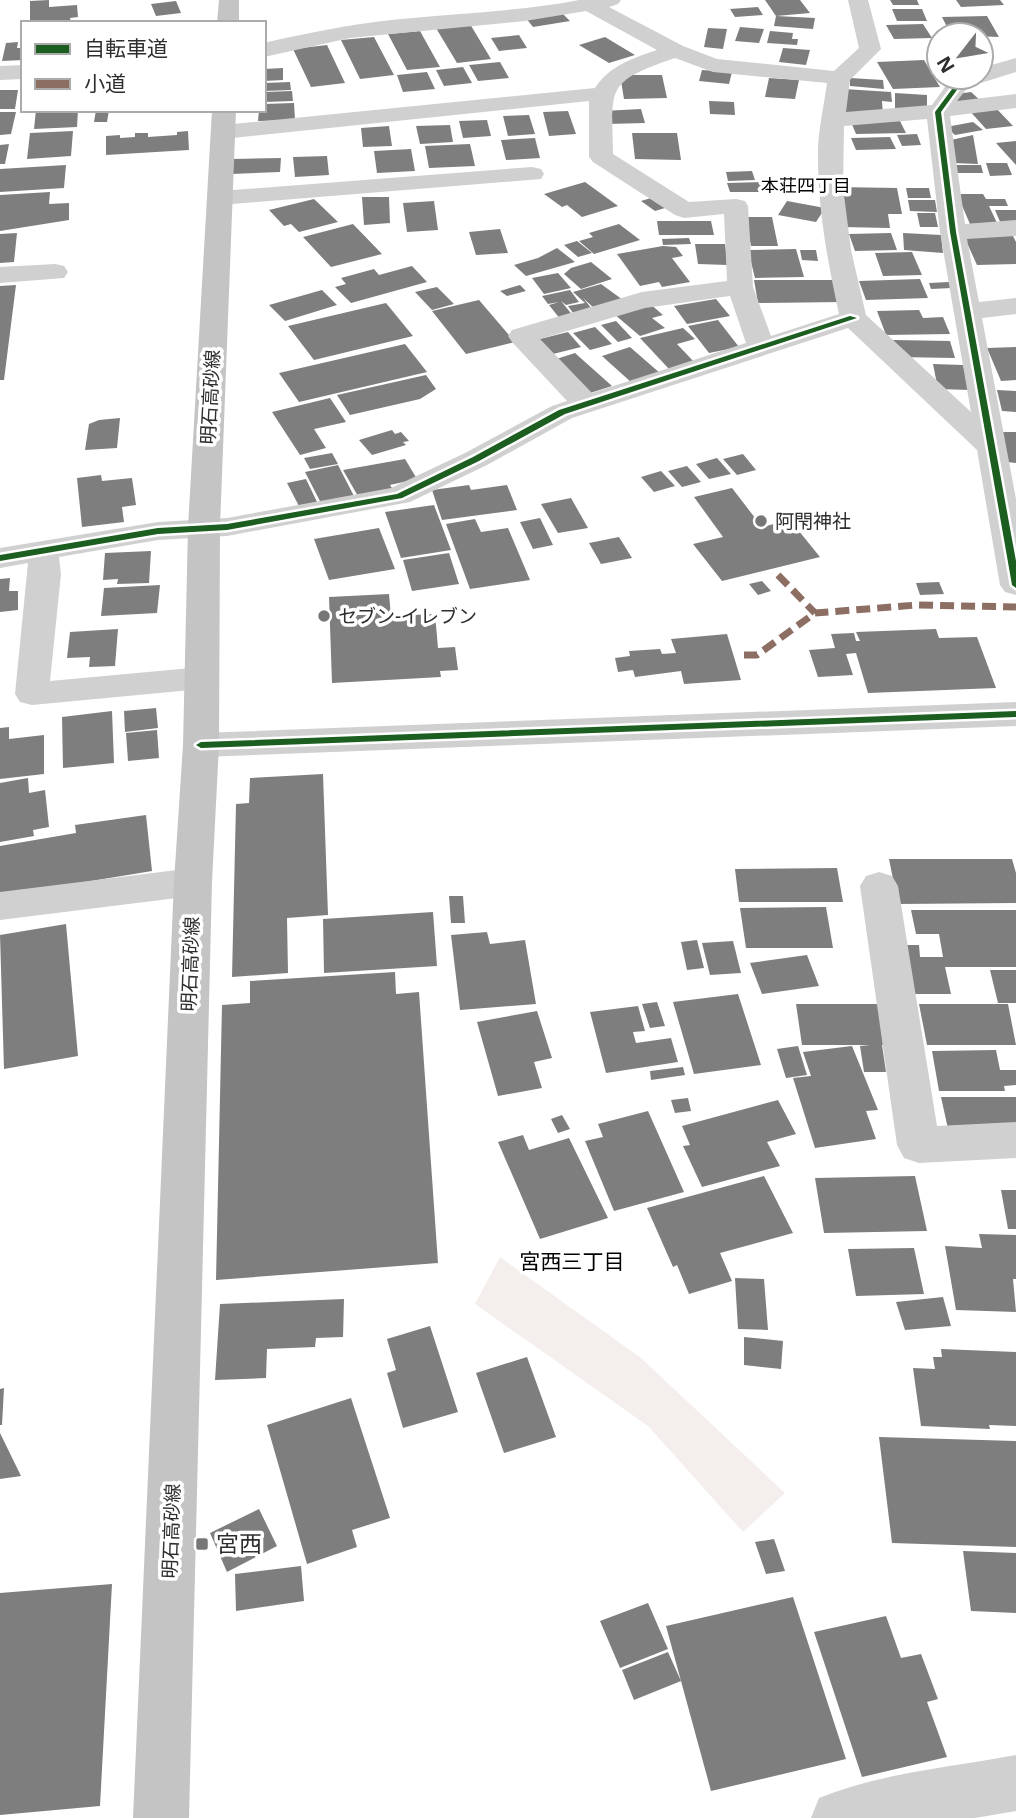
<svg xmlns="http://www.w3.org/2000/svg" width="1016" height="1818" viewBox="0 0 1016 1818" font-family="'Noto Sans','Noto Sans JP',sans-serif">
<rect width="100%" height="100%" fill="#fff"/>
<path fill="#f4efec" d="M500,1257L641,1358L785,1493L743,1532L648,1426L475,1304Z"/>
<path fill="#7e7e7e" d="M49,0V7L77,5L78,17L70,18L71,23H30V1Z
M765,0H800L810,13L776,16Z
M890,0H917L919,5H893Z
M956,0H1000L1004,5L961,7Z
M176,1L181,13L156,16L151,4Z
M758,7L763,15L735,17L730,9Z
M892,9H922L927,21H897Z
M561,12L570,21L533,27L525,17Z
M776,16L815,18L813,29L774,26Z
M987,16L999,37L951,35L942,17Z
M470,24L491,59L457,63L436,28Z
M923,24L932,38L894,39L886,25Z
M740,27L764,29L759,43L735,41Z
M708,28L727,29L723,49L704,47Z
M420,31L440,67L407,70L388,34Z
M770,31L793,33L792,39H798L797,45L767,43Z
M519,35L527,48L499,51L491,38Z
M374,37L394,75L360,79L341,40Z
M605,37L635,55L609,63L579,45Z
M18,42L17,48H23V60L2,61L6,43Z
M327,45L345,83L311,87L293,49Z
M783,48L810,50L806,65L779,62Z
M924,60L940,87L893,89L877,62Z
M500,62L509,78L478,81L469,65Z
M463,67L472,83L444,86L436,70Z
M283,68V80L264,81V69Z
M702,70L732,72L729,84L699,81Z
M427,72L435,89L403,92L397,75Z
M620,75H662L667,98L624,99Z
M769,78L799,80L795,99L765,97Z
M850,78L883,80L884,89L850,86Z
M290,82L291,90L264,91V83Z
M844,89L891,92L892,102L882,101L883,115L843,112Z
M0,90H18L15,109H0Z
M292,91L293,101L264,102V92Z
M971,92L982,102L952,106L956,94Z
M895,93L927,95V110L895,108Z
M709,101L734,102L735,115L710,114Z
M294,103L295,120L258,121L259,110H264V104Z
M995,107L1013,126L986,129L968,109Z
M641,109L645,123L607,124L603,111Z
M36,110H78L77,127L34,129Z
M96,110H109L107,122H94Z
M568,111L576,134L549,136L543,112Z
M0,112H16L11,134L0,135Z
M529,115L535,134L508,136L503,116Z
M487,120L491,136L463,138L459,121Z
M900,121L906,133L856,134L851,122Z
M973,122L983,130L955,135L946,127Z
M450,125L453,142L420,144L416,126Z
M389,126L392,146L363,147L361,128Z
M73,131L71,156L27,159L30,133Z
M188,131L189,150L106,155V136L120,135V138L135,137V133H148V137L177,135V132Z
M632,133H677L681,160L635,159Z
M917,134L921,145L902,146L897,135Z
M973,135L978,164L953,163L951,140Z
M890,137L896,149L856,150L851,138Z
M535,138L540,158L506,160L501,140Z
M1016,141V165L996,143Z
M9,144L5,164H0V145Z
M470,144L475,166L429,168L425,146Z
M411,149L415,171L377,173L374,151Z
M327,156L329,175L295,177L293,157Z
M281,158L280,172L231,174L233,159Z
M986,163H1007L1012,175L990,176Z
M66,165L64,188L0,192V169Z
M952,165H981L983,173H954Z
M752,171L755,180L728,181L726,172Z
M585,182L618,206L582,217L567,205L562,207L544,194Z
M766,182L770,192H730L727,183Z
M837,187L897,188L902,214H888L890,228L842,227Z
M906,188H929L931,198H908Z
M50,192L49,204L69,203V220L0,231V195Z
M957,194H983L986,199H1005L1008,206H989L997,223L970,224Z
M362,197H389L390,223L364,225Z
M651,198L665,208L655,211L641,201Z
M314,199L338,222L299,232L291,224L284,226L269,210Z
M908,200H935L937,212L910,211Z
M434,201L438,230L407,232L403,203Z
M787,201L825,208L816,222L778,215Z
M995,210H1016V224H1001Z
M917,213H935L938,227H920Z
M745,217H772L778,246H751Z
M657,221H711L714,235H659Z
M353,224L382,254L331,267L303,237Z
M619,224L640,240L594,254L579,241L593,237L589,233Z
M500,229L508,253L476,255L469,232Z
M962,232L1013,236L1016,242V264L977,265Z
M17,233L14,262L0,263V234Z
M891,233L897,250L855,251L849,234Z
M903,233L941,235L943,253L904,250Z
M689,238L691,244L663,245L662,239Z
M577,241L592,253L578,257L564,245Z
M695,244H725L728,265L698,264Z
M663,246L676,247L683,256L672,258L690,282L662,287L659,282L640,286L617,254Z
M557,248L575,262L526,276L514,265L538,258Z
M796,249L804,277L755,278L748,250Z
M800,250H816L818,261L802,260Z
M912,252L922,275L883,276L875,253Z
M591,262L612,279L581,289L564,274L571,268Z
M412,266L427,282L351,303L335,287L346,284L341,278L374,269L379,275Z
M558,273L571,288L544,294L532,278Z
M920,279L928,298L866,300L859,281Z
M754,280H838L843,302L758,303Z
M949,282L952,288L931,289L929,283Z
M601,284L623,300L595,309L583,298L592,309L573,313L568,306L585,303L573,292Z
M16,285L4,380H0V286Z
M520,285L526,291L507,296L500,291Z
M437,287L454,304L432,310L415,292Z
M322,290L337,305L285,321L269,305Z
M570,290L579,302L566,305L561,301L574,317L561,320L549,305L559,302L548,304L542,296Z
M716,299L730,316L687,324L674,306Z
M479,300L515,342L466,354L432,311Z
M386,303L413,336L314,360L288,326Z
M649,303L663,315L652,318L665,328L640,336L614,314Z
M919,310L923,318L943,317L950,334L886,335L877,311Z
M718,320L739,347L709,353L688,326Z
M616,321L632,338L618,342L601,325Z
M595,327L612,344L590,350L573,333Z
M683,328L695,339L677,344L695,363L669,369L640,338Z
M568,332L581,347L545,356L532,341Z
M893,340L950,341L955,358L897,357Z
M405,344L427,372L299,402L279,373Z
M630,347L661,374L632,383L602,356Z
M1016,347V380L1001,381L987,348Z
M575,353L612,386L587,394L550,361Z
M933,364L963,365L970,390L938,389Z
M426,375L436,389L420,399L350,415L337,395Z
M997,390L1016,391V412L1002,411Z
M330,398L346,422L314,429L326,448L300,455L272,412Z
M120,418L117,448L85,450L89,424L99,420Z
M392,430L395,434L401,432L409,441L403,442L406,445L372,455L359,440Z
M999,432H1016V463L1007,462Z
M332,453L338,464L310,469L304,458Z
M743,454L756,470L737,475L723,459Z
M717,458L731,474L709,479L696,464Z
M405,459L417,479L390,485L394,491L359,498L343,470Z
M338,465L356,500L323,507L305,472Z
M687,466L701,482L682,487L668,471Z
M661,471L675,486L654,492L641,477Z
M101,475L102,481L132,478L136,505L122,507L124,522L82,527L77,478Z
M306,479L318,504L300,508L287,483Z
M469,485L471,490L507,485L517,510L442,520L432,490Z
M732,488L762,527L790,520L820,557L722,581L693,544L723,537L694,497Z
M571,498L588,528L558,533L541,504Z
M434,505L451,550L401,558L385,512Z
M540,518L553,545L533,549L520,522Z
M475,519L481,532L508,528L530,580L470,589L446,524Z
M379,528L395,569L329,580L314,539Z
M619,537L632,558L601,564L589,543Z
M151,551L149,583L117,584L118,579L103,580L105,553Z
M449,553L459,584L412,591L403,560Z
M10,578L9,591H18V610L0,612V579Z
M762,581L771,591L758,595L749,584Z
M939,582L944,594L920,595L916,583Z
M160,585L157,613L101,616L104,588Z
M389,594L391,616L435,614L438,648L455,647L458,670L440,671L441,677L332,683L329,597Z
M118,629L115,666L89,667L90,657L67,658L70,632Z
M936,629L939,638L977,637L996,688L868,693L856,653L846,654L853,675L818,677L809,650L835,648L831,634L854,633L856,641H860L856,632Z
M727,634L741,680L684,684L681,671L635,677L633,670L618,672L615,658L630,656L629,651L660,649L662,654L676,653L671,639Z
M156,708L158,728L125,732L124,711Z
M112,711L114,763L63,768L62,717Z
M9,727V739L44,735V774L0,779V728Z
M157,730L159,758L128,761L126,733Z
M323,774L328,915L287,918L288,973L232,977L236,804L249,803L250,778Z
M28,778L29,793L45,790L49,827L33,830L34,836L0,842V783Z
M146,815L152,871L0,896V846L76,833L75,825Z
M889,859H1012L1016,873V903L898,904Z
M837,868L843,902H739L735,869Z
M449,896H463L465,923H451Z
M826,907L833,948H746L740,908Z
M911,910H1016V967H945L951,994H912L903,945H919L920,957H943L939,934H916Z
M433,912L437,966L324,973L323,919Z
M66,924L78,1056L4,1069L0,935Z
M487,932L490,944L525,940L536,1004L460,1010L451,935Z
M697,940L704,968L687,970L681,942Z
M733,941L741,973L710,975L702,943Z
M807,955L819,986L762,994L750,963Z
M990,970H1016V1003H998Z
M395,972L396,994L419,992L438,1263L216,1280L222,1005L250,1003V981Z
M738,994L761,1065L694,1074L673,1002Z
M657,1002L665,1026L650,1028L642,1004Z
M796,1004H879L887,1045H882L886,1072H864L860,1046L870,1045H802Z
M919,1004H1008L1016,1045H927Z
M638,1006L645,1031L633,1032L636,1043L671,1038L678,1062L606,1073L590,1012Z
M537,1011L552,1058L534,1062L542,1088L498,1096L477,1022Z
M798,1046L807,1075L786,1078L777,1049Z
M852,1046L878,1110L866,1111L876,1139L815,1148L793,1078L811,1076L803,1052Z
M996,1050L1000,1070H1016V1085L1004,1086L1005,1091H939L932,1051Z
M683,1067L685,1075L651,1080L650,1071Z
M941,1097H1016V1133L950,1138Z
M688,1098L691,1111L675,1113L671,1100Z
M778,1100L796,1134L767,1142L780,1166L702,1187L683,1146L690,1145L682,1126Z
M648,1111L684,1192L614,1211L585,1141L603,1137L598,1124Z
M562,1115L570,1129L558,1133L551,1119Z
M523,1135L529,1150L569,1138L608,1218L540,1239L498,1142Z
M764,1176L793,1233L720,1253L732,1281L689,1294L677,1265L673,1267L647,1208Z
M915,1176L927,1231L824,1233L815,1178Z
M1001,1190H1016V1229H1008Z
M979,1234L1016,1235V1279H1013L1016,1312L956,1310L945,1246L982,1248Z
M914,1248L924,1294L856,1296L848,1249Z
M735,1278L764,1279L768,1330L738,1329Z
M943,1297L951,1326L905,1330L896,1302Z
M344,1299L343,1337L316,1338L315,1347L267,1349L266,1378L215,1380L220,1304Z
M430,1326L458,1412L403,1428L387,1373L396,1370L387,1339Z
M744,1337L783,1341L781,1369L744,1365Z
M941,1349L1016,1352V1426L989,1425L990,1429L921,1426L913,1368L935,1369L933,1357H942Z
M527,1357L556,1437L504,1453L476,1373Z
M4,1388L2,1425H0V1389Z
M351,1398L390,1518L352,1530L357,1547L307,1564L267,1425Z
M0,1433L21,1476L0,1479Z
M879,1437L1016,1441V1547L892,1543Z
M259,1509L277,1546L227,1572L210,1533Z
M774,1539L785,1571L766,1574L755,1542Z
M963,1551L1016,1553V1613L971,1611Z
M301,1566L304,1601L236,1611L235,1574Z
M112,1584L100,1806L0,1815V1593Z
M793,1597L846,1759L711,1791L666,1626Z
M648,1603L668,1649L620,1668L600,1621Z
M886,1616L901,1658L921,1654L938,1699L927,1702L947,1757L862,1777L814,1632Z
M668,1652L681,1681L634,1700L622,1670Z"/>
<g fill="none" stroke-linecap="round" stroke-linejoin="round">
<path fill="#d0d0d0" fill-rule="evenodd" d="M579,0H621L618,4L609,7L683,46L717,59L834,71L859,48L848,0H868L881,49L850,80L846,112L932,105L952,77H981V68L1016,58V72L968,87L957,101L1016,94V108L950,116L965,224L1016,220V236L967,239L979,302L1016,298V314L982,318L1016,499V595L1005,592L1000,585L977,450L848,328L572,418L487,465L410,502L227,536L158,540L59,557L61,574L50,681L202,667L214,670L219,678L214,686L202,689L32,705L20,702L15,694L28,563L0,568V548L158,522L227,518L391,488L465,453L552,406L567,401L512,342L508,336L512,330L642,292L727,281L724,214L684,218L675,215L593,162L589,157V101L223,139L215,137L211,132L215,127L223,125L595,88C609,66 633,58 657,50L586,11L525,21L350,38L264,57V43C306,33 348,25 391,20C454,13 517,12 579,0ZM675,58L713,72L827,83C824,105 819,127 818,148C817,204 827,259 839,314L771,336L753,287L748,206L745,201L736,199L689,202L613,154C612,87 605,82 675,58ZM927,119L940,232L971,412L866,315L851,250L843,187L844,126ZM730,296L746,343L592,393L540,339L645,308Z
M23,65V79L0,80V66Z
M532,167L541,169L544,174L541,179L220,205L211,203L208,198L211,193L220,191Z
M55,264L64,266L68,272L64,278L0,283V267Z
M1016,702V726L201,757L189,754L183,745L189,736L201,733Z
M193,868L206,872L212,882L206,892L193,896L0,920V892Z
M879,872L892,876L898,886L937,1126L1016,1122V1158L919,1163L904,1158L897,1145L860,886L866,876Z
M1016,1755V1811L975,1818H811L819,1798C881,1773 951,1767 1016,1755Z"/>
<path fill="#c4c4c4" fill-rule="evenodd" d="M219,0H239V23H217Z
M212,110H236L220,527L219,745L212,882L189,1818H133L174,882L183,745L188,527Z"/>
<path stroke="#8d6e63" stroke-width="7" stroke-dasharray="14 7" stroke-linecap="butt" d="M778,575L815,613
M744,655H757L815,613L917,605L1016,607"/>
<g stroke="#fff" stroke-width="5">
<path id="cycleway" d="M970,77H979L962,83L941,112L956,232L1016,561V588L1012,585L950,232L935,112L958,81Z
M850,316L857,318L565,414L479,461L402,498L227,530L158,534L0,561V555L158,528L227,524L397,494L473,457L559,410Z
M1016,711V717L201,748L196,745L201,742Z"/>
</g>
<use href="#cycleway" fill="#1b5e20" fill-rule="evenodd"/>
</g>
<g fill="#777" stroke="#fff" stroke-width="2.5">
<circle cx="761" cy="521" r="7"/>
<circle cx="324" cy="616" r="7"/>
<rect x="195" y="1537" width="14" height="14" rx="3.5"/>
</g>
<g text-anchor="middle" stroke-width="7" stroke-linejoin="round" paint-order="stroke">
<g font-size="18" fill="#000" stroke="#fff">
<text x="806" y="192">本荘四丁目</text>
</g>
<g font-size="19" fill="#2e2e2e" stroke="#fff">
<text transform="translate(210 397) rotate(-87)" y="7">明石高砂線</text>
<text transform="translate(190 964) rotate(-88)" y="7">明石高砂線</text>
<text transform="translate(171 1531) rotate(-88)" y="7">明石高砂線</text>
</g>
<g font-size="19" fill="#2e2e2e" stroke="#fff" text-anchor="start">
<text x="775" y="528">阿閇神社</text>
<text x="338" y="623">セブン-イレブン</text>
</g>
<g font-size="21" fill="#000" stroke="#fff">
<text x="572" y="1269">宮西三丁目</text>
</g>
<g font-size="23" fill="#2e2e2e" stroke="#fff" text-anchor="start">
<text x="216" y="1552">宮西</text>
</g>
</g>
<rect x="21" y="21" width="245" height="91" fill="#ffffff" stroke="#ababab" stroke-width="2"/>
<rect x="35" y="44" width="35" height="10" fill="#1b5e20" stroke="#ababab" stroke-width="2"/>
<text x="84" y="56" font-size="21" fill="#2e2e2e">自転車道</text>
<rect x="35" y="79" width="35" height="10" fill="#8d6e63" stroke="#ababab" stroke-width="2"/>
<text x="84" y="91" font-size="21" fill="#2e2e2e">小道</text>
<g transform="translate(960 56) rotate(239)"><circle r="33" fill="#ffffff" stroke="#ababab" stroke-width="2"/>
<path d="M0-5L12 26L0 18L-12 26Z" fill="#777777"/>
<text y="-10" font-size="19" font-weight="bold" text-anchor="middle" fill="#2e2e2e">N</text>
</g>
</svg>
